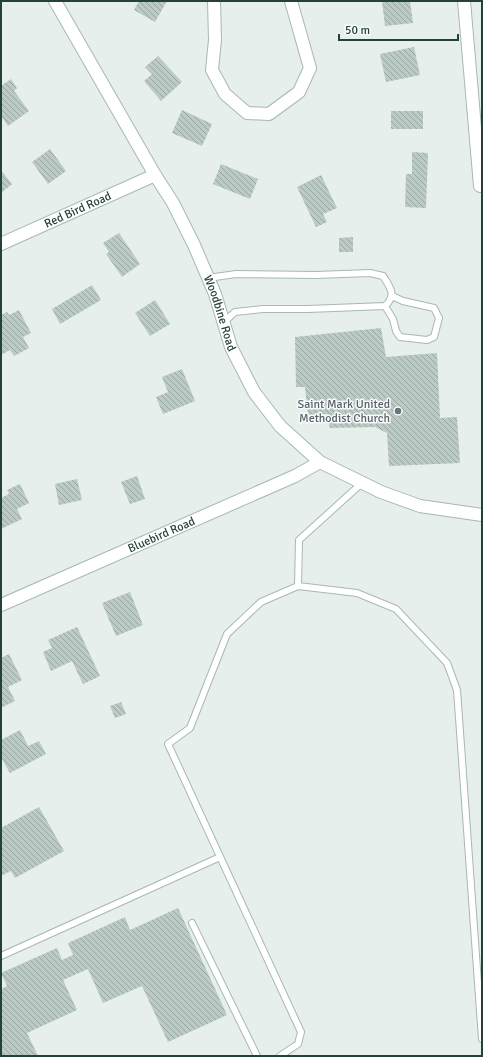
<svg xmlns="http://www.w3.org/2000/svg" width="483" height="1057" viewBox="0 0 483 1057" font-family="Signika,sans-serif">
<defs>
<pattern id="building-back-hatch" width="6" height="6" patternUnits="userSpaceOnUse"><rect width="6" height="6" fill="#bbcac4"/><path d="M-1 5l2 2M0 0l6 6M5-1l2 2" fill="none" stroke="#98a6a0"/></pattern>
</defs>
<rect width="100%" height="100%" fill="#e6efeb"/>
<path fill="url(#building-back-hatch)" d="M139,1H167L155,22L134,10Z
M382,1H410L413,23L385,26Z
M414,47L420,75L386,82L380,54Z
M158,56L182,82L161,101L144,81L152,74L145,67Z
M11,79L17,88L14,91L29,111L8,126L1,116V86Z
M182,110L212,124L202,146L172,133Z
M391,111H423V129H391Z
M50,149L66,171L48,184L32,162Z
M412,152L428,153L426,208L405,207L406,174H412Z
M221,164L258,179L250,199L213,184Z
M1,170L12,184L1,193Z
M321,175L337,208L323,214L327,222L316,227L297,187Z
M119,233L140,264L122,277L106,254L109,252L103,243Z
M353,237V252H339V238Z
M92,285L101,300L60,324L52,309Z
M155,300L170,324L150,336L135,313Z
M19,310L31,333L23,337L29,348L14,356L10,350L1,355V315L7,312L9,315Z
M381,328L386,357L437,353L440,418L457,417L460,463L389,466L387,433L375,427L330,428L327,414L308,415L305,387H296L295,337Z
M182,369L195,401L163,414L156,397L168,392L162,377Z
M137,476L145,499L130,504L121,482Z
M77,479L82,500L59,505L55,484Z
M20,484L29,503L17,509L22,519L1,529V498L9,494L7,490Z
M130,592L143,625L116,636L102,603Z
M77,627L100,676L83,684L72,661L51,671L43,652L52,648L48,640Z
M9,654L22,680L8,687L15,701L1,708V658Z
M121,702L126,714L115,718L110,706Z
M20,730L28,746L39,741L46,754L10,773L1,757V740Z
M39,807L64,851L15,878L11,871L1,876V828Z
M178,908L227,1015L168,1042L142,986L103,1003L88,969L63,980L77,1010L27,1033L38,1056H1V989L7,986L1,973L57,948L62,960L73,955L68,943L125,917L130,930Z"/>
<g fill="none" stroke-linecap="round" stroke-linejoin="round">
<g stroke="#a8b8b2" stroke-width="8">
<path id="service" d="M208,278L236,274L316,275L370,273L383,276C390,287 397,295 385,306L308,309H263L235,312L224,322
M385,306L393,319L396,331L400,337L427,340L434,337L439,318L434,308L403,301L392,296
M298,586L299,540L362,483
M192,923L257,1056
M1,956L220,857
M280,1056L298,1044L301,1032L168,744L190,728L227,634L261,602L298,586L357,593L396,609L447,663L457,690L482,1039"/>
</g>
<g stroke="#a8b8b2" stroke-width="14">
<g id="minor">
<path id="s1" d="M55,1L155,175L173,203L194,245L215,294L231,347L254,392L280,426L320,462L381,492L420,506L482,515"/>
<path d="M214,1L215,40L212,70L225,94L247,113L269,114L299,92L310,68L291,1"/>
<path d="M464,1L480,186"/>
<path id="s2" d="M1,244L155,175"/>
<path id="s3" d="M1,605L295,476L320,462"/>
</g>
</g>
<use href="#service" stroke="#fff" stroke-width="6"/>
<use href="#minor" stroke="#fff" stroke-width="12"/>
</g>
<circle fill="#6b7280" stroke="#f7fbf9" stroke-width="1.5" cx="398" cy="411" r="4"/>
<g text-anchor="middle" stroke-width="3" stroke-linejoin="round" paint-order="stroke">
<g font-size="12" fill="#24423a" stroke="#f7fbf9">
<text dy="4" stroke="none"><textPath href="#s2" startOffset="84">Red Bird Road</textPath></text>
<text dy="4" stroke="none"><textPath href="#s1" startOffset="354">Woodbine Road</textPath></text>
<text dy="4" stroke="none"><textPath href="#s3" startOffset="175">Bluebird Road</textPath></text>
</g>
<g font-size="12" fill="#5b616d" stroke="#f7fbf9" text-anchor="end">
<text x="390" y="408">Saint Mark United<tspan x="390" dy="14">Methodist Church</tspan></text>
</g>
</g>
<rect width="483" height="1057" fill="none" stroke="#24423a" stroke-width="4"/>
<path d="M339 34v6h119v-6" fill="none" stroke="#24423a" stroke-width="2"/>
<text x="345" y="34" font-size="12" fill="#24423a" stroke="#f7fbf9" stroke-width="3" paint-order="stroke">50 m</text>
</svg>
